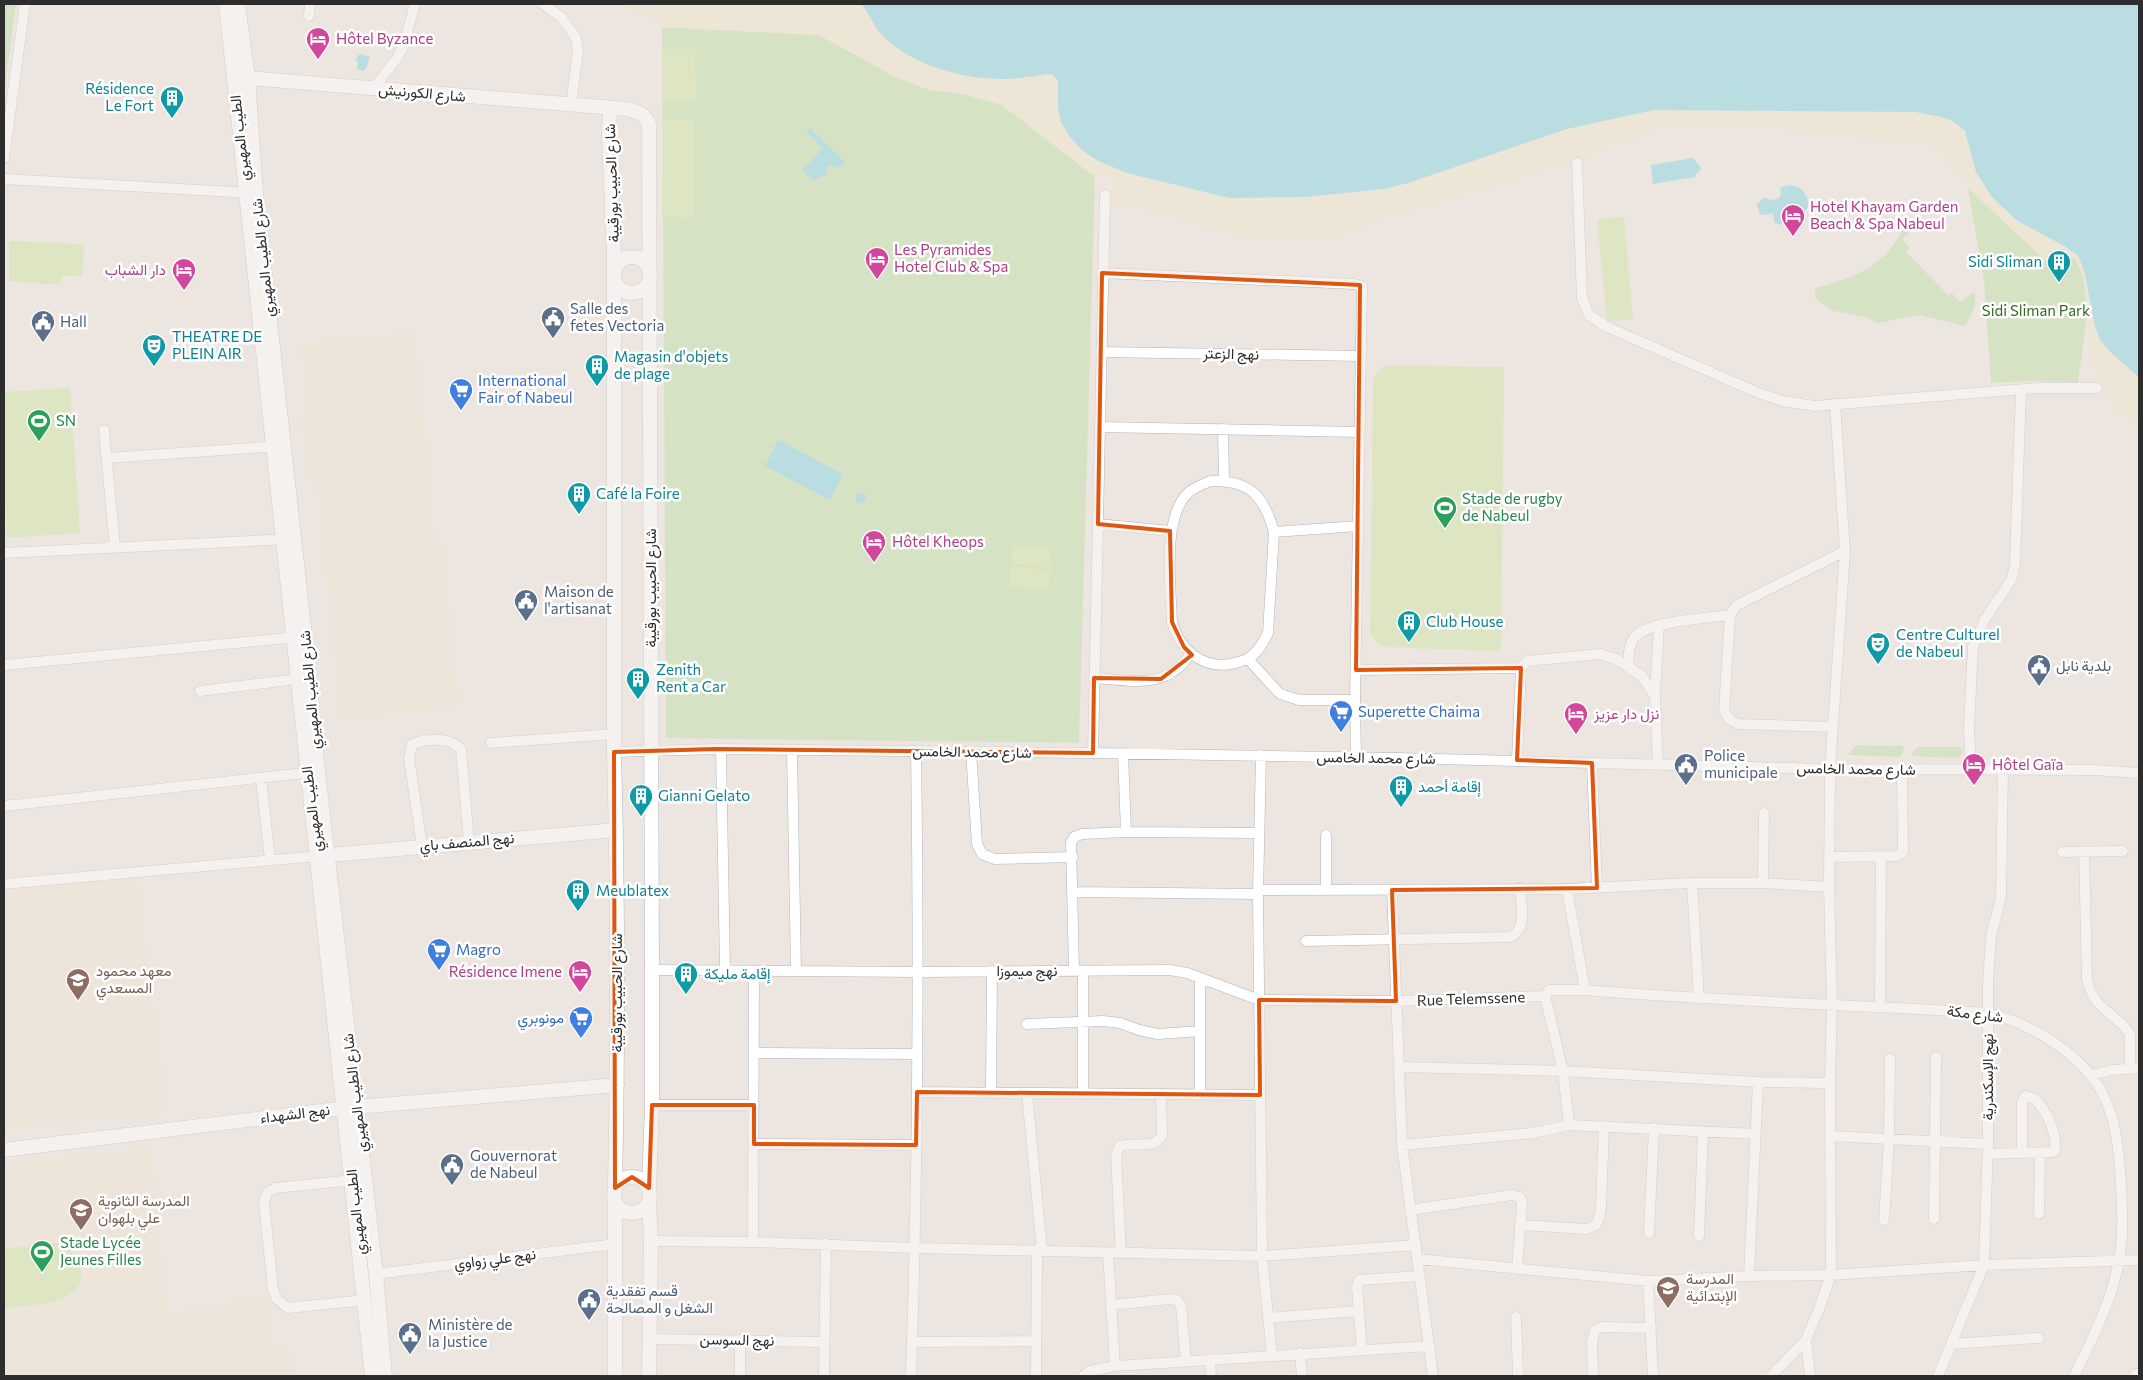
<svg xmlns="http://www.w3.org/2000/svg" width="2143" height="1380" viewBox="0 0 2143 1380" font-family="Commissioner,Vazirmatn,sans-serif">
<rect width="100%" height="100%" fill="#ede6e0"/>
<path fill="#ede2d2" d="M415,331L435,547L443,546L459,708L341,717L317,478L309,479L301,418L308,416L301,345Z
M136,879L168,1113L4,1130V889Z
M150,1148L168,1313L265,1296L272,1349L290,1347L295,1376H4V1165Z"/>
<path fill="#bbdea2" d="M4,4H16L4,93Z
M662,27L819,35L897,77L930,90L963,94L1002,105L1095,177L1079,743L666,738Z
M1968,188L2046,261L2070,256L2076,259C2095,296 2083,342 2078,382L2035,381L1991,383L1984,281Z
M1903,228L1909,233L1902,239L1909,247L1906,252L1949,296L1952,293L1960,302L1975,291V307L1965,326L1919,315L1878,323L1865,317L1833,311L1815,298V288C1853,279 1886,266 1903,228Z
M1856,745L1903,746L1904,748L1900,757L1848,755Z
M1917,747H1959L1963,751L1960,757L1957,758L1911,756Z"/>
<path fill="#eee5c7" d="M623,4H861C870,13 873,26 882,35C910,65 966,81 1005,79C1019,79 1033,76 1047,74L1053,75L1058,81C1058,101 1059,121 1071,138C1088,163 1119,171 1147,178C1173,185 1200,194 1228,198C1278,205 1359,194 1408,183L1567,129L1654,110L1915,112C1928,114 1944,115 1955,123C1969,132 1967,145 1972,159C1974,167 1978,176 1982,184C1989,197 2004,211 2016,220C2033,232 2065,240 2078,257C2089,271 2089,291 2091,308C2096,342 2113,357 2139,377V424L2115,412L2091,362L2084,281L2076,259L2070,256L2046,261L1968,188L1935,146L1729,124L1655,128L1649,136L1612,145L1588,158L1383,219L1326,240L1236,236L1139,208H1111L1112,178L1095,177L1002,105L963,94L930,90L897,78L819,35L662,27Z"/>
<path fill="#cce49f" d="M662,49H695L696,101L663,102Z
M663,119H694V218L662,217Z
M1624,217L1633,319L1607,321L1597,219Z
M9,241L84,244L82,277L62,275L60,285L9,281Z
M1385,365L1504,367L1501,651L1381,647L1370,634L1373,378Z
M70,388L80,533L7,538L4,492V392Z
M1013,545L1051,549L1049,568L1011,563Z
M1011,566L1050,570L1048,590L1009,586Z
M58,1243C69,1247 77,1254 80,1267C90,1306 28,1305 4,1308V1249Z"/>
<path fill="#7dd2e5" d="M861,4H2139V377L2112,354L2100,340L2095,326L2084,270L2078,256L2066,247L2016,220L1992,197L1976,172L1965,131L1954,122L1942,117L1915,112L1654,110L1567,129L1408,183L1384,189L1306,197L1229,198L1127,173L1098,161L1082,150L1070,137L1061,122L1058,109V81L1053,75L1047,74C1033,76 1019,79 1005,79C965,80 910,65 882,35C873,26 870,13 861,4Z
M361,54L370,57L366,69L362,71L357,69L358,62L356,61L357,56Z
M810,128L845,162L839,168L829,165L826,169L828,174L813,180L802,170L823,148L806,132Z
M1693,158L1701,168L1699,172L1695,174L1696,177L1653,184L1651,165Z
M1788,185C1801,186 1809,193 1808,207L1800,218L1787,221L1779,225L1774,222L1773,213L1767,215L1760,214L1757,205L1763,198L1773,200L1779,198L1781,193L1780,188Z
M778,440L843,474L830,500L765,466Z
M855.5 498a5.5 5.5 0 1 1 11 0a5.5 5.5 0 1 1-11 0Z"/>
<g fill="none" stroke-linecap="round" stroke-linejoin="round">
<g stroke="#b1b3bb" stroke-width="11">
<path id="street" d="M543,4L561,17L576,38L578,50L571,105
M309,16L310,4
M373,89L397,58L403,47L415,4
M4,158L25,4
M1577,163L1582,298L1589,315L1607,327L1761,394L1783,401L1815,406L2037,388H2097
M4,179L252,193
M1102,273L1354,284L1362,286L1355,700L1356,757
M1101,352L1361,356
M1100,427L1359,432
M1223,429L1224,481
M104,430L115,547
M107,458L280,446
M1211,481C1250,480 1264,496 1274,532L1268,633C1263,643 1258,652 1249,658C1244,661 1235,663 1230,664C1201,669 1179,648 1172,622C1171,588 1162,519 1187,494C1194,487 1203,484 1211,481Z
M1098,524L1170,531
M1274,532L1358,526
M4,553L290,539
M1248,659L1280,694L1299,700H1355
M4,665L299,637
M1628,666C1629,655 1628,641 1638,634C1655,621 1708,618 1730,615
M1356,670L1521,668
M1094,678C1133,680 1166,691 1191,653
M200,691L298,679
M1655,696L1659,625
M1832,727L1738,724L1729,719L1724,710L1730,615L1737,605L1845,551
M491,743L614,734
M721,749L725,970
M792,750L796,971
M971,751L977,844L982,854L995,859L1073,857
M614,752L716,749L1093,753L1397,758L1830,769L2095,770L2139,773
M1093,753L1105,195
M1261,755L1258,894L1262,1256L1272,1355
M1517,760L1521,668L1527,661L1600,654L1616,659L1642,676L1655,696L1658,764
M1592,763L1597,888
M1971,770L1969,729L1973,646L1985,619L2012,579L2015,564L2021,390
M261,778L270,860
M4,806L313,772
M1126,832L1259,833
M1326,835V890
M422,846L409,758L412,744C426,739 452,736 461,750L469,842
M2062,852L2123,851
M2084,852L2087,979C2093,1010 2114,1011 2130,1034V1068
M1829,857L1897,856L1903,852L1902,770
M1692,883L1699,999
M1763,883L1764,813
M4,884L318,856
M1567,889L1585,990H1549L1545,996L1563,1071L1569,1125
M1258,890L1567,889L1692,883H1763L1829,887
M1392,890L1402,1145L1433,1376
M1074,892L1258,894
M1306,941L1511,937C1528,927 1521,905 1520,889
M652,970L919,972L1170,970L1187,973L1259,1000L1396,1001L1545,996
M1074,971L1071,843L1074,837L1082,834L1126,832L1123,753
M1083,971V1094
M1585,990C1719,1001 1853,1005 1987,1013C2013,1019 2031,1028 2053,1042C2110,1079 2117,1120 2121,1184C2122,1209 2124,1236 2119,1260C2112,1301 2092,1339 2074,1376
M1880,1006L1881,857
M1027,1024L1103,1021L1120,1023L1139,1030L1158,1034L1200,1031
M754,1053L916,1054
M1399,1067L1563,1071L1758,1082L1749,1276
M2092,1075L2112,1070L2139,1068
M1758,1082L1830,1083
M917,1092L1260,1095
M991,1093L992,971
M1027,1093L1042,1251
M1200,1095V978
M652,1105H754
M1830,1136L1988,1144
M754,1144L916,1145
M1402,1145L1533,1133L1569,1125L1756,1134
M1988,1154L2053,1152L2055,1150C2058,1134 2043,1097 2025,1096L2022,1102V1153
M353,1180L275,1188L268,1192L264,1202L273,1290L277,1299L288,1308L365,1300
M1410,1210L1512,1195L1520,1197L1522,1204L1517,1269
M2039,1214L2040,1153
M1934,1219L1936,1057
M1884,1220L1889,1139L1890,1059
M1520,1225L1587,1229L1596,1225L1599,1219L1601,1208L1604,1126
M1649,1233L1654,1128
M1699,1236L1703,1131
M651,1241L753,1242L915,1248L1262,1256L1416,1245
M753,1242L754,971
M1108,1253L1115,1366
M1121,1253L1116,1155L1120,1146C1134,1141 1153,1151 1162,1135L1161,1094
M1417,1259L1648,1281L1749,1276L1831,1275L1984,1265L2139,1260
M376,1274L615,1244
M1648,1281L1653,1376
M1111,1305L1170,1299L1177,1300L1181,1306L1186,1361
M1516,1317L1518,1376
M1268,1318L1358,1311
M650,1339L824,1342
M1806,1340L1810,1376
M912,1342L1036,1341
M1952,1344L2039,1338
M1362,1350L1357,1287L1360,1280L1420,1276
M1300,1353L1302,1376
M1210,1359L1211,1376
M740,1376V1340
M824,1376L826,1244
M911,1376C918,1168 919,959 916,751
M1036,1376L1037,1250
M1083,1376L1090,1371L1115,1366L1430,1346
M1593,1376L1592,1342L1595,1330L1602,1327L1651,1328
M1771,1376L1806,1340L1819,1309L1831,1275L1830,1083L1832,1003L1829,887L1830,769L1845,551L1835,404
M1938,1376L1984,1265L1988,1144V984L1991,936L2001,897L2003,770"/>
</g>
<g stroke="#b1b3bb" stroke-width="15">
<path id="secondary" d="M226,4L372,1376
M238,4L248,78L256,194L305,636L318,772L376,1274L385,1376
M234,80L248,78L627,109C638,112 644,113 649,124L652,970V1105L649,1188
M610,108L609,137L614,256V752C618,897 618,1043 615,1188
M614 275a18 18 0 1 1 36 0a18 18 0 1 1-36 0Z
M319,856L616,830
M4,1150L345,1108L617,1085
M614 1195a18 18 0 1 1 36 0a18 18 0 1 1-36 0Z
M649,1202L651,1241L649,1376
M615,1376V1202
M2137,1376H2139"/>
</g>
<use href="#street" stroke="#fff" stroke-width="10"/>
<use href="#secondary" stroke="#fff" stroke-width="14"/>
</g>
<path d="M0 0H2143V1380H0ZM1102,273L1360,285L1356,670L1521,668L1517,760L1592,763L1597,888L1392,890L1396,1001L1259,1000L1260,1095L917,1092L916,1145L754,1144V1105H652L649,1188L632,1177L615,1188L614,752L716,749L1093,753L1094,678L1161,679L1192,655L1184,647L1172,622L1170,531L1098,524Z" fill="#ede6e0" fill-opacity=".55" fill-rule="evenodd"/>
<path fill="none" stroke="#df570e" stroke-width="4" stroke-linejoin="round" d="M1102,273L1360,285L1356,670L1521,668L1517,760L1592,763L1597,888L1392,890L1396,1001L1259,1000L1260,1095L917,1092L916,1145L754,1144V1105H652L649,1188L632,1177L615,1188L614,752L716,749L1093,753L1094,678L1161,679L1192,655L1184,647L1172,622L1170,531L1098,524Z"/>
<defs>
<g id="hotel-pin" transform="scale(1.25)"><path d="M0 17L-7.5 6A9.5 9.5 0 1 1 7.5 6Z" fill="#d1479c" stroke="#fff"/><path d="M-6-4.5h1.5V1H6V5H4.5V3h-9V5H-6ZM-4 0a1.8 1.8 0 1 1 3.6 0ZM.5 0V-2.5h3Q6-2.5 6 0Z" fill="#fff"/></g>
<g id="building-pin" transform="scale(1.25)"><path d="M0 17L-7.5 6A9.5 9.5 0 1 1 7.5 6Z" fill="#0f9aa8" stroke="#fff"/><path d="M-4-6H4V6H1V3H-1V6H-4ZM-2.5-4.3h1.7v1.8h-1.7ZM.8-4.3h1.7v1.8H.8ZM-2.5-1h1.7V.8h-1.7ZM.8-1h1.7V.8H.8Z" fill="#fff"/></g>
<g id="civic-pin" transform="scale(1.25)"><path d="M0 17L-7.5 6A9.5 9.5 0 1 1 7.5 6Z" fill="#5c6f8a" stroke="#fff"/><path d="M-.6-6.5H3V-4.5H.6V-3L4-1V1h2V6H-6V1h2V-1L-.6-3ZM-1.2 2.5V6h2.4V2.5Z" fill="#fff"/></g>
<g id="theatre-pin" transform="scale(1.25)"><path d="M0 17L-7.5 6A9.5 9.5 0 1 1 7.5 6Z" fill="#0f9aa8" stroke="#fff"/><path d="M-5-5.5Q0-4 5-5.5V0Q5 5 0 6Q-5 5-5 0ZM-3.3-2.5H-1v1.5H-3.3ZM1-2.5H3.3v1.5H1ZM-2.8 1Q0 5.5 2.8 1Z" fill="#fff"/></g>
<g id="supermarket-pin" transform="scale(1.25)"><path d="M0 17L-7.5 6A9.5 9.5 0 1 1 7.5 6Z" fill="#3f7fe0" stroke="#fff"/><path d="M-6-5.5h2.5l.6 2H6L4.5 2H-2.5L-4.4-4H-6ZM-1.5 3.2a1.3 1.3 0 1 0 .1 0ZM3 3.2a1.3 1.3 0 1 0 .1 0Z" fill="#fff"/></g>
<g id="stadium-pin" transform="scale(1.25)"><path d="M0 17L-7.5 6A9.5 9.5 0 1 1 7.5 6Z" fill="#2e9e5b" stroke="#fff"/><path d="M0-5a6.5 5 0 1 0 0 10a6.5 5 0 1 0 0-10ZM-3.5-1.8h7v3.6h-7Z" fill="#fff"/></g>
<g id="school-pin" transform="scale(1.25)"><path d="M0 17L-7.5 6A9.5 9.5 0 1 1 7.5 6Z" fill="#8d6e63" stroke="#fff"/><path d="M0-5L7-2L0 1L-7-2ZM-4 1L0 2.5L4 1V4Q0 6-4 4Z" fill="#fff"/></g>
</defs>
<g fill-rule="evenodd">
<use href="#hotel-pin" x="318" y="39"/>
<use href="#building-pin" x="172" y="98"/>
<use href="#hotel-pin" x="1793" y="216"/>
<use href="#hotel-pin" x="877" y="259"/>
<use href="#building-pin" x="2059" y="262"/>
<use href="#hotel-pin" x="184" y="270"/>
<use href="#civic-pin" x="553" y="318"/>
<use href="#civic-pin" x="43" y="322"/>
<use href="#theatre-pin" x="154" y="346"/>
<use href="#building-pin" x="597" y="366"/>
<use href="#supermarket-pin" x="461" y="390"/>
<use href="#stadium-pin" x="39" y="421"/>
<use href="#building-pin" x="579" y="494"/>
<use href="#stadium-pin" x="1445" y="508"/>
<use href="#hotel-pin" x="874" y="542"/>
<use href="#civic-pin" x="526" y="601"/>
<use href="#building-pin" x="1409" y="622"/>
<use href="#theatre-pin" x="1878" y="644"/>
<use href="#civic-pin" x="2039" y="666"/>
<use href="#building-pin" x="638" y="679"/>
<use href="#supermarket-pin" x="1341" y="712"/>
<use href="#hotel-pin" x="1576" y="714"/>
<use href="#civic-pin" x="1686" y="765"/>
<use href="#hotel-pin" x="1974" y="765"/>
<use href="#building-pin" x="1401" y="787"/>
<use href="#building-pin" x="641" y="796"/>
<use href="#building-pin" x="578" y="891"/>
<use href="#supermarket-pin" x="439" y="950"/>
<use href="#hotel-pin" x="580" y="972"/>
<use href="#building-pin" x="686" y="974"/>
<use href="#school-pin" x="78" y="980"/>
<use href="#supermarket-pin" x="581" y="1018"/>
<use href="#civic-pin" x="452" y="1165"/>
<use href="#school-pin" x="81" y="1210"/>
<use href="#stadium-pin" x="42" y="1252"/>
<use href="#school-pin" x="1668" y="1288"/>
<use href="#civic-pin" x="589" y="1300"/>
<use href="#civic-pin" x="410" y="1334"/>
</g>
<g text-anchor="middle" stroke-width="5" stroke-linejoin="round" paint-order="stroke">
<g font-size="15" fill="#b23c85" stroke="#fff" text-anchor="start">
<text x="336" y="44">Hôtel Byzance</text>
<text x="1810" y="212">Hotel Khayam Garden<tspan x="1810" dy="17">Beach &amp; Spa Nabeul</tspan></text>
<text x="894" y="255">Les Pyramides<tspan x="894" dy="17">Hotel Club &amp; Spa</tspan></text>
<text x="166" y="275" text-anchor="end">دار الشباب</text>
<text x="892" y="547">Hôtel Kheops</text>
<text x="1594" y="719">نزل دار عزيز</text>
<text x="1992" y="770">Hôtel Gaïa</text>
<text x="562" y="977" text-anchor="end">Résidence Imene</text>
</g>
<g font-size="15" fill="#0d838f" stroke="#fff" text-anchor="start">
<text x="154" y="94" text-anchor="end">Résidence<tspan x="154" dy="17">Le Fort</tspan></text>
<text x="2042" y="267" text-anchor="end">Sidi Sliman</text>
<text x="172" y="342">THEATRE DE<tspan x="172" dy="17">PLEIN AIR</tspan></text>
<text x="614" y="362">Magasin d'objets<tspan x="614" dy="17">de plage</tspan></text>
<text x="596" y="499">Café la Foire</text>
<text x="1426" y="627">Club House</text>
<text x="1896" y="640">Centre Culturel<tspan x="1896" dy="17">de Nabeul</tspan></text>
<text x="656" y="675">Zenith<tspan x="656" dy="17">Rent a Car</tspan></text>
<text x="1418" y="792">إقامة أحمد</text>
<text x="658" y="801">Gianni Gelato</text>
<text x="596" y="896">Meublatex</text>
<text x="704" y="979">إقامة مليكة</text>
</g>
<g font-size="15" fill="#2d2d2d" stroke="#fff">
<text transform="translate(422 93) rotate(5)" y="5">شارع الكورنيش</text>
<text transform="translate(240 138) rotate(-96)" y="5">الطيب المهيري</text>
<text transform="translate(612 183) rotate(-92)" y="5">شارع الحبيب بورقيبة</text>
<text transform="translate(263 258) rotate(-96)" y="5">شارع الطيب المهيري</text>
<text transform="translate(1231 354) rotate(1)" y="5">نهج الزعتر</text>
<text transform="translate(651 588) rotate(-90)" y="5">شارع الحبيب بورقيبة</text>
<text transform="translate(310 690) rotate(-95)" y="5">شارع الطيب المهيري</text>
<text transform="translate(972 752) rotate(1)" y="5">شارع محمد الخامس</text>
<text transform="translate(1376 758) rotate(1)" y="5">شارع محمد الخامس</text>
<text transform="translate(1856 769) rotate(1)" y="5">شارع محمد الخامس</text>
<text transform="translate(312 809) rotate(-97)" y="5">الطيب المهيري</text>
<text transform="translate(467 842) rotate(-5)" y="5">نهج المنصف باي</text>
<text x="1027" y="976">نهج ميموزا</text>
<text transform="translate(617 993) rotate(-90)" y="5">شارع الحبيب بورقيبة</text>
<text transform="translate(1471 999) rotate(-2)" y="5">Rue Telemssene</text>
<text transform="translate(1975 1014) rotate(7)" y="5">شارع مكة</text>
<text transform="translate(1988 1077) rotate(-90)" y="5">نهج الإسكندرية</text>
<text transform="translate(355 1093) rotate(-97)" y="5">شارع الطيب المهيري</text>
<text transform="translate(295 1114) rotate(-7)" y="5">نهج الشهداء</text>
<text transform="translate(356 1212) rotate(-96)" y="5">الطيب المهيري</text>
<text transform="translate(495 1259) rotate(-7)" y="5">نهج علي زواوي</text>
<text transform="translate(737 1340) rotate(1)" y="5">نهج السوسن</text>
</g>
<g font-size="15" fill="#4e5e75" stroke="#fff" text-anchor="start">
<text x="570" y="314">Salle des<tspan x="570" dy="17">fetes Vectoria</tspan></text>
<text x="60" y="327">Hall</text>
<text x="544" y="597">Maison de<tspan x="544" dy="17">l'artisanat</tspan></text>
<text x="2056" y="671">بلدية نابل</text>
<text x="1704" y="761">Police<tspan x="1704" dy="17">municipale</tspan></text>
<text x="470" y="1161">Gouvernorat<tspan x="470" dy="17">de Nabeul</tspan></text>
<text x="606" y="1296">قسم تفقدية<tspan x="606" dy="17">الشغل و المصالحة</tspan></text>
<text x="428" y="1330">Ministère de<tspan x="428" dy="17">la Justice</tspan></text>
</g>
<g font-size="15" fill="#356521" stroke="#fff">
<text x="2036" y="316">Sidi Sliman Park</text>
</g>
<g font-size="15" fill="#366cbe" stroke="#fff" text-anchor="start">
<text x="478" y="386">International<tspan x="478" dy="17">Fair of Nabeul</tspan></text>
<text x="1358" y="717">Superette Chaima</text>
<text x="456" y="955">Magro</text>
<text x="564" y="1023" text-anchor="end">مونوبري</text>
</g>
<g font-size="15" fill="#27864d" stroke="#fff" text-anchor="start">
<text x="56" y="426">SN</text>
<text x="1462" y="504">Stade de rugby<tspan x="1462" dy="17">de Nabeul</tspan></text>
<text x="60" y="1248">Stade Lycée<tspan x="60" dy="17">Jeunes Filles</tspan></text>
</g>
<g font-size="15" fill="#785e54" stroke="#fff" text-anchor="start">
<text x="96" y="976">معهد محمود<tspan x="96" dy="17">المسعدي</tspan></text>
<text x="98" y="1206">المدرسة الثانوية<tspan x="98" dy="17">علي بلهوان</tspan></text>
<text x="1686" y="1284">المدرسة<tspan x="1686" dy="17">الإبتدائية</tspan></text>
</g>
</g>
<rect width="2143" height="1380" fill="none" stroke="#2d2d2d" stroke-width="10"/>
</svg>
